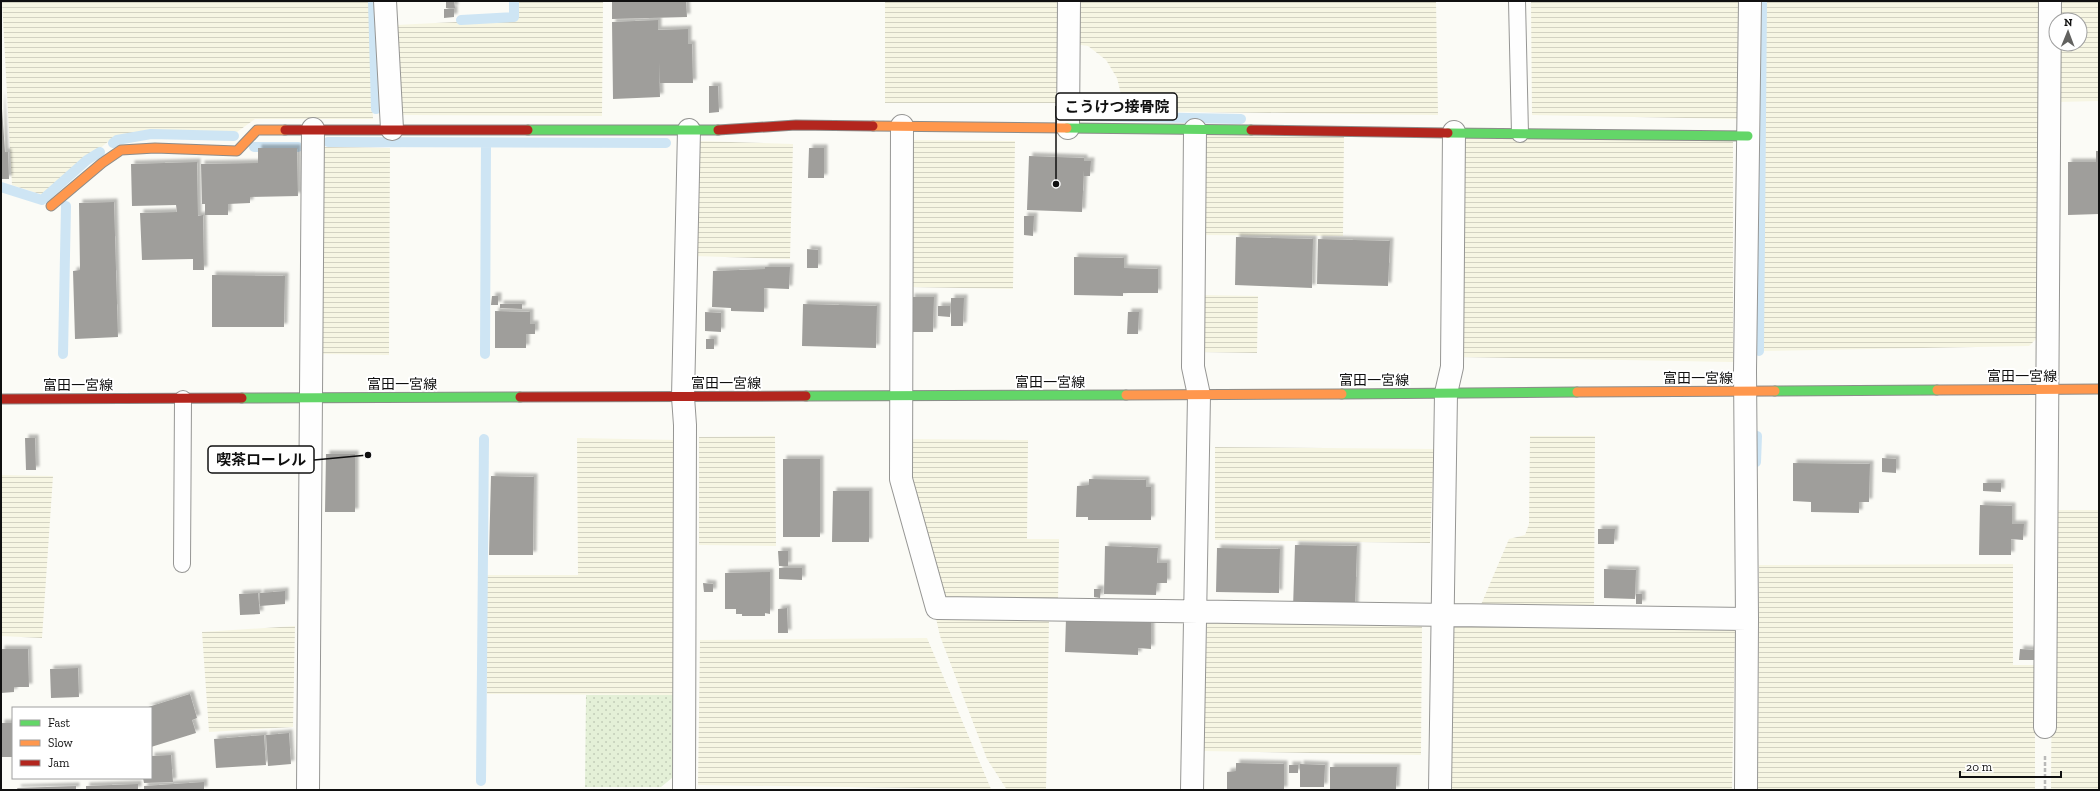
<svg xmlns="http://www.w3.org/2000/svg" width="2100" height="791" viewBox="0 0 2100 791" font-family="'Zilla Slab','Noto Sans JP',serif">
<defs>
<pattern id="farmland-rules" width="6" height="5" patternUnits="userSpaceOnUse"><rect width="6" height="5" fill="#f7f6e3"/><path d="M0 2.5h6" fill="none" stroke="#d3d2c2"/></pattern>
<pattern id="grass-dots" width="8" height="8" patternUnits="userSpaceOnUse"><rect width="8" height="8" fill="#e4f0d7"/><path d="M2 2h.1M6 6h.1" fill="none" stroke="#c3cdb8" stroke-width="1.8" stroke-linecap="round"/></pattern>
<filter id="shadow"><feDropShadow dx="3.5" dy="-3.5" stdDeviation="1" flood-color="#0004"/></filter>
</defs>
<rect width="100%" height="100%" fill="#fbfbf6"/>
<path fill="url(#farmland-rules)" d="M2,1H370L373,119H255L237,132L168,131L115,136L43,195L12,185Z
M517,1H603L602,116L401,115L396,25L517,19Z
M885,1H1059V103H885Z
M1075,1H1436L1438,115L1125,111L1117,78L1106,60L1088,46L1074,44Z
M1531,1H1738L1737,119L1532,115Z
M1765,1H2041L2039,336L2029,346L1763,351Z
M2060,1H2099V101L2058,102L2059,44H2080V20H2059Z
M1200,134L1344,136L1343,236L1200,235Z
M1460,136L1733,137V362L1459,357Z
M912,140L1015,141L1013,289L910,287Z
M697,141L793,144L790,259L694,256Z
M321,147L390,148L389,355L323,354Z
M1201,295L1258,296L1257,353L1201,352Z
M775,436L776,546L699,545V437Z
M1530,436H1595L1594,608L1480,607L1509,539L1525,535L1529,524Z
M577,438L677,440L673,695L487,694V575H578Z
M909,439L1028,440L1027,539H1059L1058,601H943L909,482Z
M1215,447L1434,449L1430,543L1215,540Z
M1,475L53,476L42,638L1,636Z
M2053,510H2099V790H2051Z
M2013,564V665H2035V790H1758L1759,565Z
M935,614L1049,618L1046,790H1007L987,759L940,636Z
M1207,622L1422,625L1421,755L1203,751Z
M1450,623L1735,629L1732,790H1448Z
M295,626L293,727L209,732L202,632Z
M927,638L991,789L698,785L700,640Z"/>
<path fill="url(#grass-dots)" d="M586,695H673L672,778L661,787H585Z"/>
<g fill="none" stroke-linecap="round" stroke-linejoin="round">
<path stroke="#cee5f4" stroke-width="10" d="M373,1L376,109
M461,20L514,17V1
M1084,116L1241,119
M328,142L666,143
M113,143L117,140L151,134L234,136
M254,147H298
M1,187L42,200L87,160L100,152
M1759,351L1762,1
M63,354L66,206
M485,354L486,143
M1756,462L1757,436
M481,781L484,439"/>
</g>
<path fill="#9f9e9b" filter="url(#shadow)" d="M446,1H454L455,8H446Z
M612,1H686L687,17L612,19Z
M444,9H454V17L444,18Z
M658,20V30L688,29V44H692L693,83H660L659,62L660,97L613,99L612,22Z
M709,86H718L719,112L709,113Z
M1,94L5,152H8L9,179H1Z
M258,148H297L298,196L250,197V203L228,204V215H205V204H202L201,164L258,163Z
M809,148H824V178H808Z
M2096,151H2099V214L2068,215V162H2096Z
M1029,156L1084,158V161H1091L1090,176H1084V170L1082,212L1027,210Z
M197,162L198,216L203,215L204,270H193V259L142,260L140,213L177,212L176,205L132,206L131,164Z
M114,202L118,337L75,339L73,271L80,270L79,203Z
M1024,216H1034L1033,236L1024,235Z
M1236,237L1313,239L1312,288L1235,285Z
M1318,239L1390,241L1388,286L1317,284Z
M807,249L818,250V268H807Z
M1074,257L1124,258V268L1158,269V293H1123V296L1074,295Z
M765,267H790L789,289L764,288V312L731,311V308L712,307L713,271L765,269Z
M212,275L285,276L284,327H212Z
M492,296H498V305H491Z
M911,297H934L933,332H911Z
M951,298H964L963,326H951Z
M500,304H522V309L500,308Z
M803,304L877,306L876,348L802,346Z
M938,306H950V317L938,316Z
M495,311L530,312V324H535V334H526V348H495Z
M705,312L721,313V332L705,331Z
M1128,312H1139L1138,334H1127Z
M706,339H714V349H706Z
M25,438H35L36,470H26Z
M326,454H355V512H325Z
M1882,458L1896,459V473L1882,472Z
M783,459H820V537H783Z
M1793,463L1870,464L1869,502H1859V513L1811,512V502L1793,501Z
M491,476L534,477L533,555H489Z
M1089,479L1146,480V487H1151V520H1088V517H1076L1077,486L1089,485Z
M1983,483H2001V492L1983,491Z
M833,491H869V542H832Z
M1980,505L2012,506V524H2024L2023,540L2011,539V555H1979Z
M1598,529H1615L1614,544H1598Z
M1295,545L1357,546L1355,609L1293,608Z
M1105,546L1158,548L1157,563H1167V583H1157L1156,595L1104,594Z
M1217,548L1280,549L1279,593L1216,592Z
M778,551H788V566H779Z
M779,568H802V580L779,579Z
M1604,569L1636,570L1635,599L1604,598Z
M770,572V614L765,613V616H742V614H736V609H725V573Z
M703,583L713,584V592H704Z
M1094,589H1101L1100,598L1094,597Z
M285,591V604L260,606V593Z
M258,593L260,614L240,615L239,594Z
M1636,594H1642V604H1636Z
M787,608L788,633H778V609Z
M1066,618L1151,620V649L1138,648V655L1065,652Z
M1,649H28L29,687H14V692L1,693Z
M2020,649L2034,650V660H2019Z
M78,668L79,697L51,698L50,669Z
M190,694L197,718L192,720L196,733L151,747V708H145Z
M1,723H13V757H1Z
M289,733L291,764L268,766L266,735Z
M264,735L266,765L216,768L214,739Z
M171,755L173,782L144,783L143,778H151V756Z
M1236,763L1284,764V790H1227V772L1236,771Z
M1300,764L1325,765L1324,787H1300Z
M1289,765H1298V773H1289Z
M1330,767H1397L1396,790H1330Z
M204,782V790H144V786Z
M138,784V790H86V786Z
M76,786V790H18L17,788Z"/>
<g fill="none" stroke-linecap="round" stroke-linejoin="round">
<g stroke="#969694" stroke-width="18">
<path id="lane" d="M1517,1L1520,134
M182,564L183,399"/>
</g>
<g stroke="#969694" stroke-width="24">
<path id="street" d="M385,1L392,129
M902,126L901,479L937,608L1747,619
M1068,128L1069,1
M2045,727L2050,1
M308,790L313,129
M684,790L685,425L683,397L689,130
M1192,790L1199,395L1193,367L1195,130
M1440,790L1446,393L1452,367L1454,132
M1746,790L1747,619L1745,371L1750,1"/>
</g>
<g stroke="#8c8c8a" stroke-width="11">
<path id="fast" d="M1067,128L1251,130
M528,130H718
M1448,133L1748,136
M1775,391L1937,390
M1342,394L1577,392
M806,396L1126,395
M242,398L520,397"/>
</g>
<g stroke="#8c8c8a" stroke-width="11">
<path id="slow" d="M873,126L1067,128
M51,206L102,163L121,150L155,148L237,151L257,130H285
M1937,390L2099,389
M1577,392L1775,391
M1126,395L1342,394"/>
</g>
<g stroke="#8c8c8a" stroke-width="11">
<path id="jam" d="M285,130H528
M718,130L796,125L873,126
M1251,130L1448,133
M520,397L806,396
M1,399L242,398"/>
</g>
<path stroke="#b9b9b8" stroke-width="2.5" stroke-dasharray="4 2" stroke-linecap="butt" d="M2045,790V756"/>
<use href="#lane" stroke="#fefefe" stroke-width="16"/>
<use href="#street" stroke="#fefefe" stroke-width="22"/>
<use href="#fast" stroke="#63d668" stroke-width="9"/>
<use href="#slow" stroke="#ff974d" stroke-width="9"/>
<use href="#jam" stroke="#b3261e" stroke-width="9"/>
</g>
<g text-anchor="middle" stroke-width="4" stroke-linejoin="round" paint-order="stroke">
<g font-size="14" fill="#101010" stroke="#fff">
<text x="2022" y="381">富田一宮線</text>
<text x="1698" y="383">富田一宮線</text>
<text x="1374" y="385">富田一宮線</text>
<text x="1050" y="387">富田一宮線</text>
<text x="726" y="388">富田一宮線</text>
<text x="402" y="389">富田一宮線</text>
<text x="78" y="390">富田一宮線</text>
</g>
</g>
<path fill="none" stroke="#101010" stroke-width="1.5" d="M1056 184L1056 106M368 455L314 460"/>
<g fill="#101010" stroke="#fff" stroke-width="1.5">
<circle cx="1056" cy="184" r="4"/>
<circle cx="368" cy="455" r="4"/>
</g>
<g fill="#fff" stroke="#101010" stroke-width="1.5">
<rect x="1056" y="93" width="121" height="27" rx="4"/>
<rect x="208" y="446" width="106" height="27" rx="4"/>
</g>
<g font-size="15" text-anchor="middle" font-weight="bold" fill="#101010">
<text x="1117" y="112">こうけつ接骨院</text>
<text x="261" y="465">喫茶ローレル</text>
</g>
<rect width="2100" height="791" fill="none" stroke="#101010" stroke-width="4"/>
<rect x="12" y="707" width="140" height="72" fill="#ffffff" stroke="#9f9f9f"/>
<rect x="20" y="720" width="20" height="6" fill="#63d668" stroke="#9f9f9f"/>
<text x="48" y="727" font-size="12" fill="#101010">Fast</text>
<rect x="20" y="740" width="20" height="6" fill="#ff974d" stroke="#9f9f9f"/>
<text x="48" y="747" font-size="12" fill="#101010">Slow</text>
<rect x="20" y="760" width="20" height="6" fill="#b3261e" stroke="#9f9f9f"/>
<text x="48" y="767" font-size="12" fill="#101010">Jam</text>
<g transform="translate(2068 32) rotate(1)"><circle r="19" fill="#ffffff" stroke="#9f9f9f"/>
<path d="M0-3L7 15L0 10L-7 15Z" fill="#626260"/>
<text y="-6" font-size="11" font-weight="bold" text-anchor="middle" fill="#101010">N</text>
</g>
<path d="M1960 771v6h101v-6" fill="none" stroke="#101010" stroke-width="2"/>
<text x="1966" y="771" font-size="12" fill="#101010" stroke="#ffffff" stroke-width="3" paint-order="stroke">20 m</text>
</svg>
